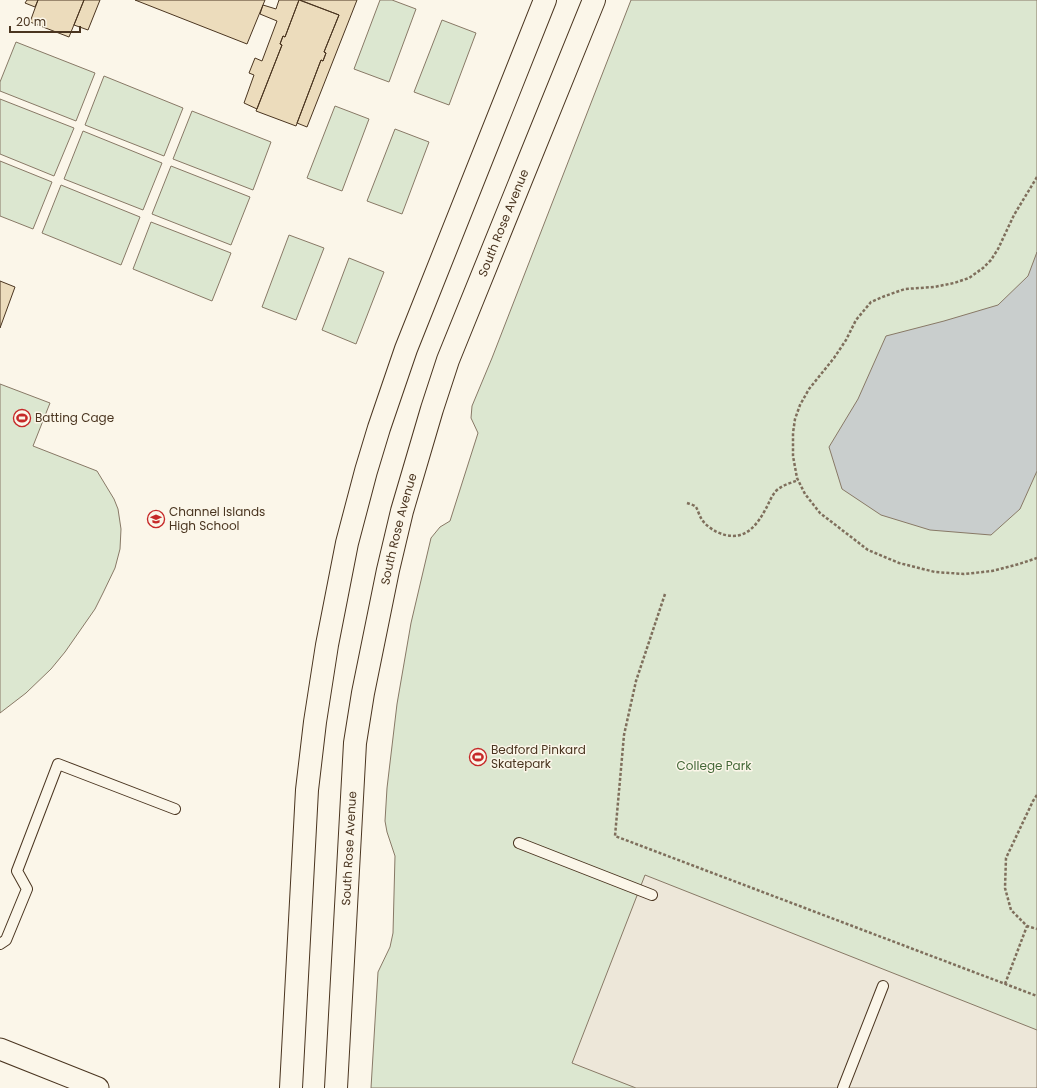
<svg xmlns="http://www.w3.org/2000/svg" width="1037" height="1088" viewBox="0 0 1037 1088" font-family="Poppins,sans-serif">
<rect width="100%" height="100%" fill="#fbf6e9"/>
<path fill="#dce7d0" stroke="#887966" d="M380,0H392L416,9L389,82L354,69Z
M631,0H1037V1088H371L378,972L390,947L393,933L395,856L387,832L385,821L387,788L397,704L411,623L431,538L440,527L450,521L478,433L471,418L472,406L492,358Z
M442,20L476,33L449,105L414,92Z
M16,42L95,73L76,121L0,91V82Z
M104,76L183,108L164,156L85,125Z
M0,99L74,128L54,176L0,154Z
M335,106L369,119L342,191L307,178Z
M192,111L271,142L253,190L173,159Z
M395,129L429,142L402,214L367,201Z
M83,131L162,163L143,210L64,179Z
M0,161L52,182L33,229L0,216Z
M171,166L250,197L231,245L152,214Z
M61,185L140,217L121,265L42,233Z
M151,222L231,253L212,301L133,269Z
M289,235L324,248L296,320L262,307Z
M349,258L384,272L356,344L322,330Z
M0,384L50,403L33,446L97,471L114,499L118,509L121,529L120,549L115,568L103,593L95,609L65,652L51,669L26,693L0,713Z"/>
<path fill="#ede7d9" stroke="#887966" d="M645,875L1037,1030V1088H636L572,1063Z"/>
<path fill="#c9cecd" stroke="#887966" d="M1037,252V471L1020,509L991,535L930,530L881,515L842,489L829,447L858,399L886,336L944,321L998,305L1028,276Z"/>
<path fill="#ecdcbc" stroke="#4a3520" d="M27,0H38L35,7L25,3Z
M38,0H84L69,37L30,22Z
M84,0H100L88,30L74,25Z
M135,0H265L247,44Z
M279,0H299L285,37L283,36L280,44L282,45L257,109L244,103L254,75L249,73L255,58L262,61L277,21L260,14L263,5L276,9Z
M299,0L339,15L324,52L326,53L323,61L321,60L296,126L256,111L282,45L280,44L283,36L285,37Z
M300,0H357L307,127L297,123L321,60L323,61L326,53L324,52L339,15Z
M0,281L15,287L0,328Z"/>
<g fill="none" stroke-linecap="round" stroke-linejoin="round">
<g stroke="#4a3520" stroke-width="12">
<path id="lane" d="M519,843L652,895
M0,944L6,940L27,889L17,871L58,764L175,809
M843,1088L883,986"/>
</g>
<g stroke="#4a3520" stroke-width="23">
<path id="street" d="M0,1049L98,1088"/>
</g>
<g stroke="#4a3520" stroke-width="24">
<g id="secondary">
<path d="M291,1088L307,790L315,722L327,645L347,543L366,471L379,428L406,349L545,0"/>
<path id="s1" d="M336,1088L355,743L363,693L388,570L402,511L432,409L448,360L594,0"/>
</g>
</g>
<path stroke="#7f6f5c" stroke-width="2.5" stroke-dasharray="3 2" stroke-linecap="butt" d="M1037,177L1014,215L998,249L991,260L983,268L969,278L954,283L934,287L905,289L885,296L871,302L856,320L846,340L834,358L809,389L800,405L795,419L793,433V456L797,478L805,494L820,513L868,550L899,563L935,572L964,574L992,571L1019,564L1037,558
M687,503C690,504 694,505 696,507C698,510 699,515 701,518C704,524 711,529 717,532C739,542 753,532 764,512C769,504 770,498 776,491C782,485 791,483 798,480
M665,594L636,681L624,735L615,836L1037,996
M1037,795L1033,801L1006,858L1005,888L1011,910L1027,926L1037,929
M1005,984L1027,926"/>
<use href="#lane" stroke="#fbf6e9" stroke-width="10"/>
<use href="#street" stroke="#fbf6e9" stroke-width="21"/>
<use href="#secondary" stroke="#fbf6e9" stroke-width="22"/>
</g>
<defs>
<g id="stadium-ring" transform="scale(0.9)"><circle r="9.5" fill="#fbf6e9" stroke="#c62828" stroke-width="1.5"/><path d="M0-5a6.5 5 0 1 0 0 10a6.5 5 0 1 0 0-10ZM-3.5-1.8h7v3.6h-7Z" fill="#c62828"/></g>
<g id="school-ring" transform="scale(0.9)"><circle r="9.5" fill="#fbf6e9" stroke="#c62828" stroke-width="1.5"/><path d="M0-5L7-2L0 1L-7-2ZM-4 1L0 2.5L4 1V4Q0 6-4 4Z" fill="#c62828"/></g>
</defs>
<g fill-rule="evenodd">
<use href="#stadium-ring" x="22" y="418"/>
<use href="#school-ring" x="156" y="519"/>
<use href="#stadium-ring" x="478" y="757"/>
</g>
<g text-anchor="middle" stroke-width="3" stroke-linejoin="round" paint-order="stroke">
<g font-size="12" fill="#4a3520" stroke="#fbf6e9">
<text dy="4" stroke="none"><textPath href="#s1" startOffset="888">South Rose Avenue</textPath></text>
<text dy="4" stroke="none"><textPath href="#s1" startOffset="564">South Rose Avenue</textPath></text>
<text dy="4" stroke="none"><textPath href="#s1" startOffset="240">South Rose Avenue</textPath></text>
</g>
<g font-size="12" fill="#4a3520" stroke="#fbf6e9" text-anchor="start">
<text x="35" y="422">Batting Cage</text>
<text x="169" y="516">Channel Islands<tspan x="169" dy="14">High School</tspan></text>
<text x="491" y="754">Bedford Pinkard<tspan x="491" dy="14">Skatepark</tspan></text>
</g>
<g font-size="12" fill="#436837" stroke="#fbf6e9">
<text x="714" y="770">College Park</text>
</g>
</g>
<path d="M10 26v6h70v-6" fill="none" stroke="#4a3520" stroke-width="2"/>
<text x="16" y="26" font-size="12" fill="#4a3520" stroke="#fbf6e9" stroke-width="3" paint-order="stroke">20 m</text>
</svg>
